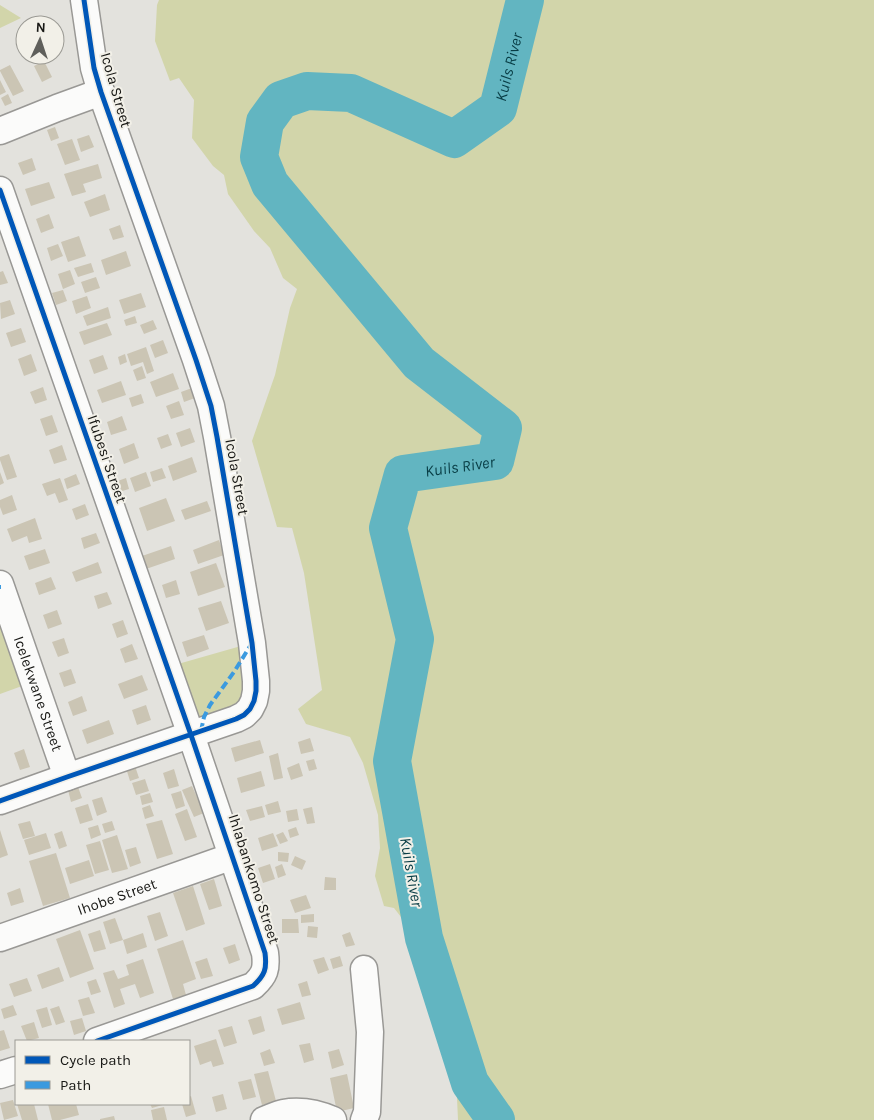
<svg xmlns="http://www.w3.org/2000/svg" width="874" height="1120" viewBox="0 0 874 1120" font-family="Karla,sans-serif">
<rect width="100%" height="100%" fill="#e3e2dd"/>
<path fill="#d2d5aa" d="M159,0H874V1120H458L456,1076L439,1029L426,984L411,917H401L394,908L384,906L375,876L380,848L378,815L363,763L350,737L306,724L298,709L322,690L304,573L292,528L277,527L252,441L275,375L290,308L297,289L283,278L270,248L254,231L228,194L224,175L213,166L192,138L194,100L179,78L170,81L155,41L157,5Z
M0,5L21,18L0,28Z
M0,622L22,686L0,694Z
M241,646L247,692L240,707L196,723L178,664Z"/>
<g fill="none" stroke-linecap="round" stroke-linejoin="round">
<path stroke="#62b5c1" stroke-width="38" id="s1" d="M496,1120L470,1083L424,938L392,761L415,639L388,528L403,474L495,461L503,428L419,363L270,184L259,157L265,122L281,100L307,91L351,93L454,139L498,108L525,0"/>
</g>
<path fill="#cbc5b4" d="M44,61L52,77L42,82L34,66Z
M10,65L24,91L13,96L0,71V70Z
M0,80L6,92L0,95Z
M8,94L12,103L5,106L1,98Z
M55,127L59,138L51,141L47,130Z
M89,135L94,147L81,152L77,139Z
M72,139L80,160L65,165L57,144Z
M32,158L36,170L23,175L18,163Z
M98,164L102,178L83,184L86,192L72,196L64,174Z
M49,182L55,198L31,206L25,189Z
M105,194L110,210L90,217L84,202Z
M49,214L54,228L41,233L36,219Z
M120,225L124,237L113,240L109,229Z
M79,236L86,256L68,262L61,242Z
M58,244L63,256L51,261L47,248Z
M126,251L131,266L106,275L101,260Z
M91,263L94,272L78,277L74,268Z
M70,270L75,284L63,289L58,274Z
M3,271L8,283L0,285V272Z
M96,277L100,288L85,293L81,282Z
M63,290L67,301L56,305L52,293Z
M141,293L146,307L124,314L119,300Z
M87,296L91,308L76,314L72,301Z
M10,300L15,314L1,319L0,303Z
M108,307L111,318L87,326L83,316Z
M135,316L137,323L126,326L124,320Z
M153,320L157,329L144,334L140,325Z
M107,323L112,335L84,345L79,332Z
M21,328L26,342L11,347L6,333Z
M163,340L168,353L155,358L150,345Z
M146,347L154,371L147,374L143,362L131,366L127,354Z
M31,354L37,371L24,376L18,359Z
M125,354L127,362L120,365L118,357Z
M103,355L108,369L94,374L89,360Z
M142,366L146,378L137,381L133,370Z
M173,373L179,389L156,397L150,382Z
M121,381L126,395L102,403L97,390Z
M43,387L47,400L35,404L30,392Z
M192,388L195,398L184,402L181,392Z
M141,394L144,403L132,407L129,398Z
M179,401L184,415L171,419L166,406Z
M52,415L58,432L46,436L40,419Z
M122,416L127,430L111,435L107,422Z
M190,428L195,442L181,447L176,433Z
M168,434L172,445L161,449L157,438Z
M134,443L139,458L124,464L119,449Z
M62,445L67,460L54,464L49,450Z
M9,454L17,477L7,480L0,460V457Z
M192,457L197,472L173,481L168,466Z
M162,468L166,478L153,482L150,472Z
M0,472L4,483L0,485Z
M146,472L151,486L135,492L130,478Z
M76,474L80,484L67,489L64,479Z
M60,478L68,500L59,503L55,493L47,496L42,484Z
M126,478L129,489L119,492L115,482Z
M12,495L17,510L3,515L0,507V500Z
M166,498L175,521L147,531L139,508Z
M207,501L211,511L185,520L181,510Z
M85,504L89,515L76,520L72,509Z
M35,518L42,539L29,543L27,536L12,542L7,529Z
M96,533L100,543L84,549L81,538Z
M219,540L224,555L198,564L193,550Z
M171,546L175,559L146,569L142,556Z
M45,549L50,563L29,570L24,556Z
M98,562L102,573L76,582L72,572Z
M216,563L225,587L198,596L190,572Z
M51,577L56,589L39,595L35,583Z
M176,580L180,594L166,598L162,585Z
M107,592L112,604L98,609L94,596Z
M221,601L229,623L206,631L198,608Z
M57,610L62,624L48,629L43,615Z
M123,620L128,634L117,638L112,624Z
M204,635L209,649L187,657L182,642Z
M64,638L69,653L58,657L52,642Z
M132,644L138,659L125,663L120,649Z
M71,669L76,683L64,687L59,673Z
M142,675L148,690L124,699L118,684Z
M82,696L87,711L73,716L68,702Z
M146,705L151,720L137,725L132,710Z
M109,720L114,734L87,744L82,730Z
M310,738L314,751L301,754L298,742Z
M260,740L264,753L235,762L231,748Z
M24,749L30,767L20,770L14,753Z
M278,753L283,778L274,780L269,756Z
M314,759L317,769L309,771L306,761Z
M299,763L303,776L291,780L287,768Z
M135,766L139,778L130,781L126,768Z
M174,769L179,786L168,789L163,773Z
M261,771L265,786L241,793L237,778Z
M145,779L149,791L136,795L132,783Z
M192,786L204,813L194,817L182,790Z
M78,787L82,798L71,802L68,790Z
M181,791L185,806L176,809L171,794Z
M150,793L153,802L142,805L140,796Z
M102,797L107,812L97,816L92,800Z
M278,801L281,812L268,815L265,805Z
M88,804L93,820L80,824L75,808Z
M150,805L154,816L145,819L142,808Z
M262,806L265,817L250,821L246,810Z
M312,807L315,823L307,824L303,809Z
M187,809L197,837L185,841L175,814Z
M297,809L299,820L288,822L286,811Z
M162,820L173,854L157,859L146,824Z
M30,821L35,836L23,839L18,824Z
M112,821L115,830L105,833L102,824Z
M98,825L101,835L91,839L88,828Z
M296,827L299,835L290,838L288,830Z
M0,830L8,855L0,858Z
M62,831L67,846L59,849L54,834Z
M283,832L288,841L280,844L276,835Z
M46,833L51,848L29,855L24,840Z
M273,833L278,846L262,851L258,838Z
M117,835L128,869L112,873L102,840Z
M100,841L109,870L95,874L86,845Z
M136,847L141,863L130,867L125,850Z
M278,852L289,853L288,862L278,861Z
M56,853L70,898L43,906L29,861Z
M295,856L306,861L302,870L291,865Z
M89,860L94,876L70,884L65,868Z
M270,864L275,879L263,883L258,868Z
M282,864L286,875L278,878L275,867Z
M325,877L336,878V890H324Z
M214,879L222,906L209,910L200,884Z
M193,886L205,924L186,931L173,893Z
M20,888L24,902L11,906L7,893Z
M306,895L311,908L295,913L290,900Z
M160,912L168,936L155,941L147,916Z
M314,914V922L301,923V915Z
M115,918L123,940L110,944L103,922Z
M282,919H298L299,933H282Z
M308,926L318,927L317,938L307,937Z
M80,930L94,969L70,978L56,939Z
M100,930L106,949L94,952L88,934Z
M350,932L355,945L346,947L342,935Z
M143,933L147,947L127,954L123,940Z
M183,940L196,979L183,984L186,995L173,999L157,949Z
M235,944L240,960L229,964L223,948Z
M340,956L343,966L333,969L330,959Z
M324,957L329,970L318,974L313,960Z
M207,958L213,976L201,979L195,962Z
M143,959L154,993L140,998L135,984L120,989L125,1004L114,1008L103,973L114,970L118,979L129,975L126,965Z
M59,967L64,981L42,989L37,975Z
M27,978L32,991L14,997L9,984Z
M96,979L101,992L91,995L87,982Z
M307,981L311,995L302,997L298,984Z
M89,997L95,1013L83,1016L78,1000Z
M300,1002L305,1019L282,1025L277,1009Z
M13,1005L17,1015L4,1019L1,1009Z
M59,1006L65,1022L56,1025L50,1009Z
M47,1007L52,1025L42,1028L36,1010Z
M261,1016L265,1031L253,1035L248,1020Z
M82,1018L86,1031L74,1035L70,1021Z
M34,1022L39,1038L27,1041L21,1026Z
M232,1026L237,1043L224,1047L218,1030Z
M4,1030L10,1048L0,1051V1031Z
M216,1039L224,1064L213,1067L211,1061L200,1065L194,1046Z
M310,1043L314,1060L304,1063L299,1045Z
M270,1049L275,1063L264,1066L260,1053Z
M339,1049L344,1065L332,1069L328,1052Z
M268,1071L276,1101L262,1105L254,1074Z
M347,1074L354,1108L337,1112L330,1078Z
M251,1079L256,1097L243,1100L238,1082Z
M223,1094L227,1109L216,1112L212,1097Z
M191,1096L196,1114L186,1117L182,1104H189V1097Z
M13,1100L18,1116L4,1120L0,1103Z
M17,1104H34L38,1120H22Z
M48,1104H76L79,1115L60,1120H52Z
M150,1104H166L152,1108Z
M164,1107L167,1120H153L151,1110Z
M114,1116L115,1120H100V1119Z"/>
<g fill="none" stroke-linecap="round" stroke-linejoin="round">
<g stroke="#999895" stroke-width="29">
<g id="minor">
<path d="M0,131L57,108L101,92"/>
<path d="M0,190L191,735L265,953C267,969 265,975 253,986L97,1041"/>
<path id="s2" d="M0,584L67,777"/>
<path d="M0,801L67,777L236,719L244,715L250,709L254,701L256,691V681L252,643L217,437L211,406L196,360L101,92L94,68L84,0"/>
<path id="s3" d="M0,938L233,856"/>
<path d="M364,969L370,1032L367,1112L364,1120"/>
<path d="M0,1075L16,1070"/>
<path d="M264,1120C270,1118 277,1114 283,1113C300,1110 317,1113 333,1120"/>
</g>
</g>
<use href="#minor" stroke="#fbfbfa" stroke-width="26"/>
<path stroke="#3b9adf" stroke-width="4" stroke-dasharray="8 4" stroke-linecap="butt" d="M0,587H1
M201,731L204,717L210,705L234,672L252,643"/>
<g stroke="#f2f0e8" stroke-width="8">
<path id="cycleway" d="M0,190L191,735L265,953C267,969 265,975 253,986L97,1041
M0,801L67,777L236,719L244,715L250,709L254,701L256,691V681L252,643L217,437L211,406L196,360L101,92L94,68L84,0"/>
</g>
<use href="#cycleway" stroke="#0057b8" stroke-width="5"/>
</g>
<g text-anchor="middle" stroke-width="4" stroke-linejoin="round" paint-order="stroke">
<g font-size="15" fill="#181815" stroke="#f2f0e8">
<text transform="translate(116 90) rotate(74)" y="5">Icola Street</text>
<text transform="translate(107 459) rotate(71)" y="5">Ifubesi Street</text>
<text transform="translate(237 477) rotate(80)" y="5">Icola Street</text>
<text dy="5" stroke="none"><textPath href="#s2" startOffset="116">Icelekwane Street</textPath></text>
<text transform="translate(254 879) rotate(72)" y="5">Ihlabankomo Street</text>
<text dy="5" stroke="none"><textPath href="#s3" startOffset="124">Ihobe Street</textPath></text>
</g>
<g font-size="16" font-style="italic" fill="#083d45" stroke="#f2f0e8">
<text dy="6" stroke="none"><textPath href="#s1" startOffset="1510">Kuils River</textPath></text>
<text dy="6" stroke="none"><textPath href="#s1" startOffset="729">Kuils River</textPath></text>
<text transform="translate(412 872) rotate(80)" y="6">Kuils River</text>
</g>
</g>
<rect x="15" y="1040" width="175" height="65" fill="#f2f0e8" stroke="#9b9a94"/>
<rect x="25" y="1056" width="25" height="8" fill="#0057b8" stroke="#9b9a94"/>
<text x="60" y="1065" font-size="15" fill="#181815">Cycle path</text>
<rect x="25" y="1081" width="25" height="8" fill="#3b9adf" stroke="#9b9a94"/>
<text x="60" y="1090" font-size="15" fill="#181815">Path</text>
<g transform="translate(40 40) rotate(3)"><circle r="24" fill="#f2f0e8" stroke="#9b9a94"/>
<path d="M0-4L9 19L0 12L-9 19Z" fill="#5f5f5b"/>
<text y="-8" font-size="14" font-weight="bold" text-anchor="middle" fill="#181815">N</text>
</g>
</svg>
